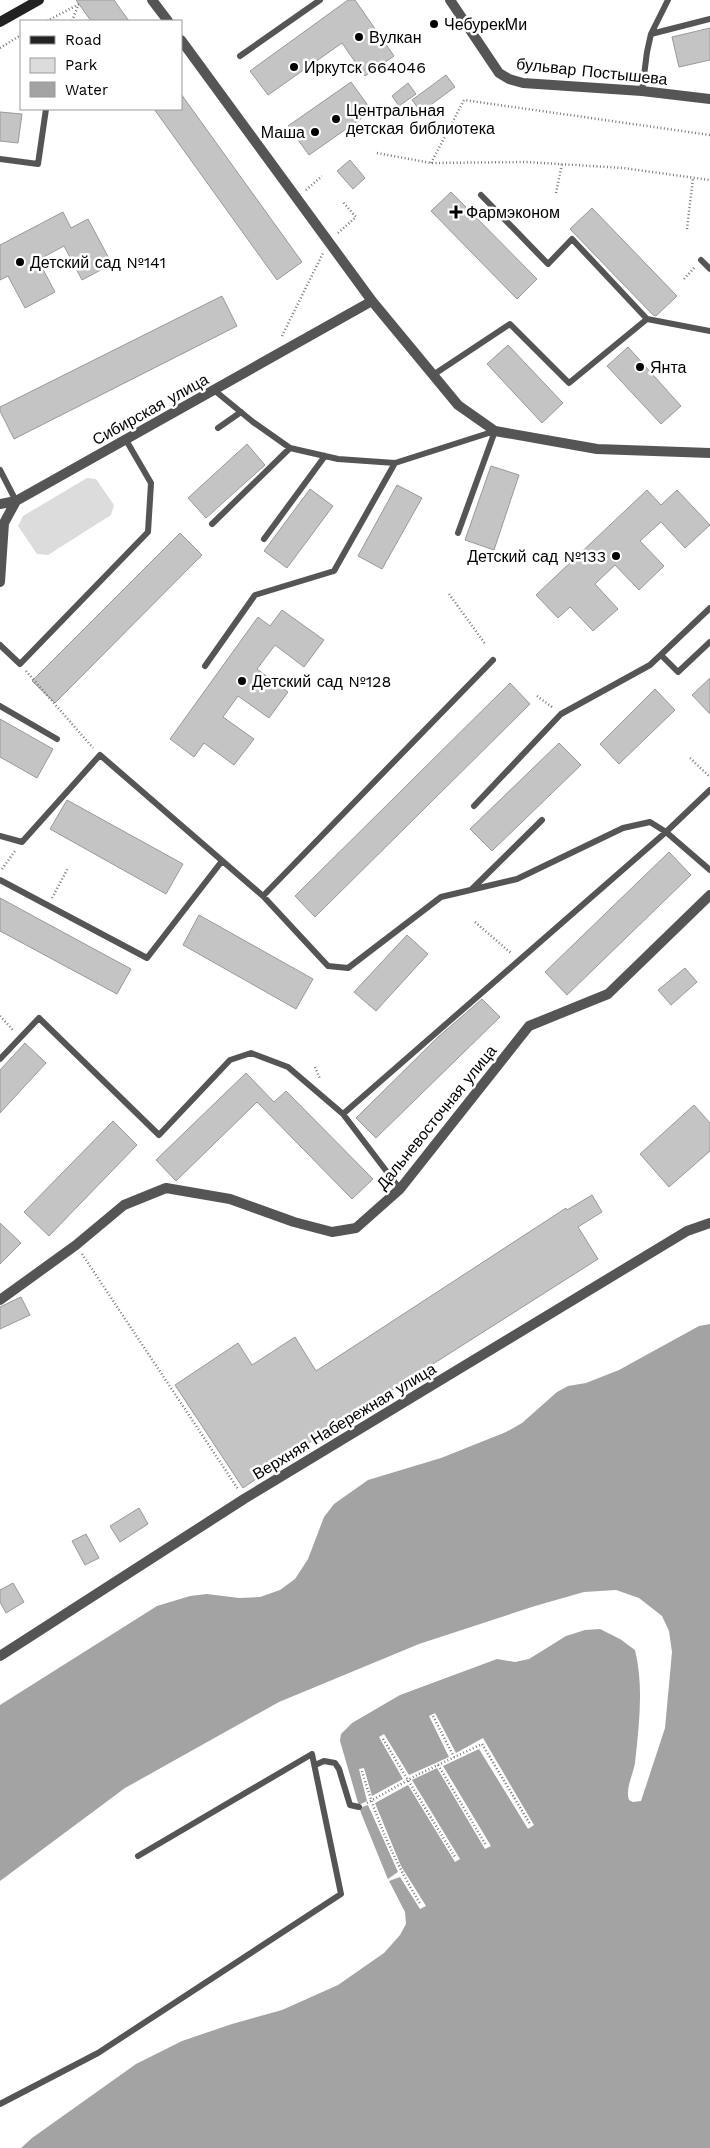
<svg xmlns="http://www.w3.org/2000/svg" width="710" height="2148" viewBox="0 0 710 2148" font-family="'Work Sans',sans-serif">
<rect width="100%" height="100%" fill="#fff"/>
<path fill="#dcdcdc" d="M87,478L96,479L114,505L111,515L48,555L37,554L18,526L23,516Z"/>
<path fill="#a3a3a3" d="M710,1324V2148H21L32,2138L136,2064L182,2041L232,2024L282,2010L338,1985L384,1953L400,1935L406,1924L405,1912L387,1877L361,1813L340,1741L341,1734L352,1723L400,1695L497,1659L515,1662L529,1659L566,1636L585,1630L600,1629L620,1639L635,1650C644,1686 639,1726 635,1763C633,1775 625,1789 629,1800L633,1802L641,1801L665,1728L672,1652L669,1631L662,1616L639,1598L616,1590L584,1592L535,1606L419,1644L279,1702L125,1788L0,1881V1705L157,1606L190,1596L207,1594L239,1598L260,1597L280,1590L295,1579L308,1559L324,1517L334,1504L368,1480L441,1458L506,1432L522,1423L557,1392L568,1386L586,1383L619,1370L699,1326Z"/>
<path fill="#fff" d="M435,1713L456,1753L483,1738L534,1825L528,1829L479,1749L443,1766L491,1846L485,1849L437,1768L412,1780L460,1859L455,1862L408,1785L375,1803L401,1866L426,1906L420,1909L400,1877L389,1881L388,1879L398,1872L368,1805L359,1808V1805L367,1801L359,1769L364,1768L372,1796L403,1779L379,1737L384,1734L409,1775L449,1757L429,1716Z"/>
<path fill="#c4c4c4" stroke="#999" d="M76,0H114L129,21H91Z
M348,0H355L394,56L365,76L342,43L268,95L250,71Z
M710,28V60L679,67L672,37Z
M446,75L455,87L421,112L412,100Z
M351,82L372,111L309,155L288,126Z
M408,83L416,94L399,106L392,96Z
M181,94L302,262L277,280L154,109H181Z
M0,112L22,114L18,143L0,141Z
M350,160L365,178L353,189L337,171Z
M451,192L537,279L517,299L431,211Z
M592,208L677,296L656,316L653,315L570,229Z
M63,212L71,228L88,219L112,264L82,280L64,246L38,260L55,292L25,308L8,276L0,280V245Z
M222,296L237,326L14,439L0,411V407Z
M508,345L563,403L542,423L487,364Z
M628,347L681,406L661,424L607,366Z
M247,444L265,465L206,518L188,498Z
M491,466L519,475L494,550L465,540Z
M397,485L422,498L382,569L358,556Z
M310,489L333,506L287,568L264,551Z
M647,490L661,505L677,490L710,525L685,548L661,522L640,541L664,566L639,590L615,565L595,584L618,609L593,631L570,607L558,618L536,595Z
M180,533L202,555L55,703L32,681Z
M282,610L324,640L304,667L275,645L257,669L288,692L269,718L238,696L223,717L254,739L234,765L204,743L194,757L170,739L258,617L270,626Z
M710,678V714L692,695Z
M510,683L530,704L315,917L295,896Z
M655,689L675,710L619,764L600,744Z
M0,719L53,749L37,778L0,757Z
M559,743L581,765L492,851L470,829Z
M67,800L183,864L166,894L50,829Z
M669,852L691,875L567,995L545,972Z
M0,898L131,969L117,994L0,931Z
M199,915L313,979L296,1009L183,945Z
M407,935L428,954L376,1011L354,992Z
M685,968L697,982L671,1005L658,990Z
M482,999L500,1017L376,1138L356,1118L437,1038Z
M25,1043L46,1063L0,1113V1070Z
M246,1073L274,1102L286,1091L373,1179L352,1199L257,1102L176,1181L156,1160Z
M694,1105L710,1123V1151L669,1187L640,1154Z
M113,1121L137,1145L49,1236L24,1212Z
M592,1195L602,1212L578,1227L598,1259L304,1446L243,1488L175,1385L238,1343L252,1365L295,1337L316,1371L566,1208L567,1210Z
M0,1223L21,1243L0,1264Z
M21,1297L30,1315L0,1329V1307Z
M139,1508L148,1524L120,1542L110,1526Z
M86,1534L99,1558L85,1565L72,1541Z
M13,1583L24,1602L6,1613L0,1602V1590Z"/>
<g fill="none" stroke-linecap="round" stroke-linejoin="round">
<path stroke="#777" stroke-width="2.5" stroke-dasharray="1 2.5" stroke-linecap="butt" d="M47,21L79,4
M72,21L78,6
M0,48L21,35
M377,153L431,163L527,162L623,168L710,180
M431,163L464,100L710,135
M306,190L322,176
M556,193L562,164
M687,229L693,178
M338,233L356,217L342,201
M684,279L695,267
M282,336L323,253
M449,594L486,645
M26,671L93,748
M537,696L552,707
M690,758L710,777
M2,869L15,851
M52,898L68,868
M475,922L512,954
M0,1016L13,1030
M315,1067L320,1079
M82,1254L238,1489
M433,1716L454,1757
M383,1739L455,1857
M438,1765L486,1845
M362,1771C376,1819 395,1863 421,1905
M367,1803L419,1774L482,1744L530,1824"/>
<path stroke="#555" stroke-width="6" d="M651,34L668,0
M240,56L320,0
M642,91L647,52L651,34L710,19
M0,159L38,164L46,109
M481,195L548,264L572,239L647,319
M701,260L710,269
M433,375L510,324L569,383L647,319L710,331
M214,390L253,422L290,448L338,459L395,463L495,431
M218,428L241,412
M0,470L16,501
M212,524L290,448
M458,533L495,431
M264,539L325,456
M0,645L20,664L148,532L151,483L126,440
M661,655L678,672L710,642
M205,666L255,595L334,571L395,463
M0,706L57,739
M474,806L561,714L650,665L710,608
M0,836L22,842L100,755L263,896L328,966L348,968L441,897L517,879L623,828L650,822L666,832L710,870
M0,880L147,958L222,861
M472,889L542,820
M263,896L493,660
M0,1059L39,1018L159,1135L230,1060L251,1053L288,1067L343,1114L400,1189
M343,1114L666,832L710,790
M315,1765L324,1761L335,1763L339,1769L350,1805L359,1807
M0,2104L98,2053L341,1894L312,1754L138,1856"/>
<path stroke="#555" stroke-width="10" d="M152,0L168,21
M450,0L499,73L509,79L523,83L642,91L710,99
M181,40L372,301L458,405L495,431L597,449L710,453
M0,504L16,501
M0,582L4,523L16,501L372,301
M0,1300L76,1245L124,1205L166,1188L230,1199L294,1222L332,1232L356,1228L400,1189L529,1026L608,994L710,895
M0,1656L244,1499L687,1231L710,1223"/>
<path stroke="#222" stroke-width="10" d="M0,22L39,0"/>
</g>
<g fill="#000" stroke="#fff" stroke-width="2">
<circle cx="434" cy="24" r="5"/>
<circle cx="359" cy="37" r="5"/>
<circle cx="294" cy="67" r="5"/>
<circle cx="336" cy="119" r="5"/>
<circle cx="315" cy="132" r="5"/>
<path d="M453.5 204.5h5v5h5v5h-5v5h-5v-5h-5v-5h5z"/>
<circle cx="20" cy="262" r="5"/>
<circle cx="640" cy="367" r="5"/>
<circle cx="616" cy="556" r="5"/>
<circle cx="242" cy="681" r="5"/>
</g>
<g text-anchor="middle" stroke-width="5" stroke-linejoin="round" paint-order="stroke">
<g font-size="16" fill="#000" stroke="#fff" text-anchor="start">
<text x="444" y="30">ЧебурекМи</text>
<text x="369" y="43">Вулкан</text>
<text x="304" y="73">Иркутск 664046</text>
<text x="346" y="116">Центральная<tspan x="346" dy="18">детская библиотека</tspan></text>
<text x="305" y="138" text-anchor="end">Маша</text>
<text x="466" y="218">Фармэконом</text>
<text x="30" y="268">Детский сад №141</text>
<text x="650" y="373">Янта</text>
<text x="606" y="562" text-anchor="end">Детский сад №133</text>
<text x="252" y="687">Детский сад №128</text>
</g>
<g font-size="16" fill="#000" stroke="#fff">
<text transform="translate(592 71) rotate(6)" y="6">бульвар Постышева</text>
<text transform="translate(150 409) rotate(-29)" y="6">Сибирская улица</text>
<text transform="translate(436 1117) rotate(-51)" y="6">Дальневосточная улица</text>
<text transform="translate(344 1421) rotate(-31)" y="6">Верхняя Набережная улица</text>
</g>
</g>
<rect x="20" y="20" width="162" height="90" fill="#ffffff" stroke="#999999"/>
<rect x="30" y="36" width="25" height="8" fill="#222222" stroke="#999999"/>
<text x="65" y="45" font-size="15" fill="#000000">Road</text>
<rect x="30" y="58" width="25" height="15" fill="#dcdcdc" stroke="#999999"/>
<text x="65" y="70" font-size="15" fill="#000000">Park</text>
<rect x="30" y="82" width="25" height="15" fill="#a3a3a3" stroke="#999999"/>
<text x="65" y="95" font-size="15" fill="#000000">Water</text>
</svg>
